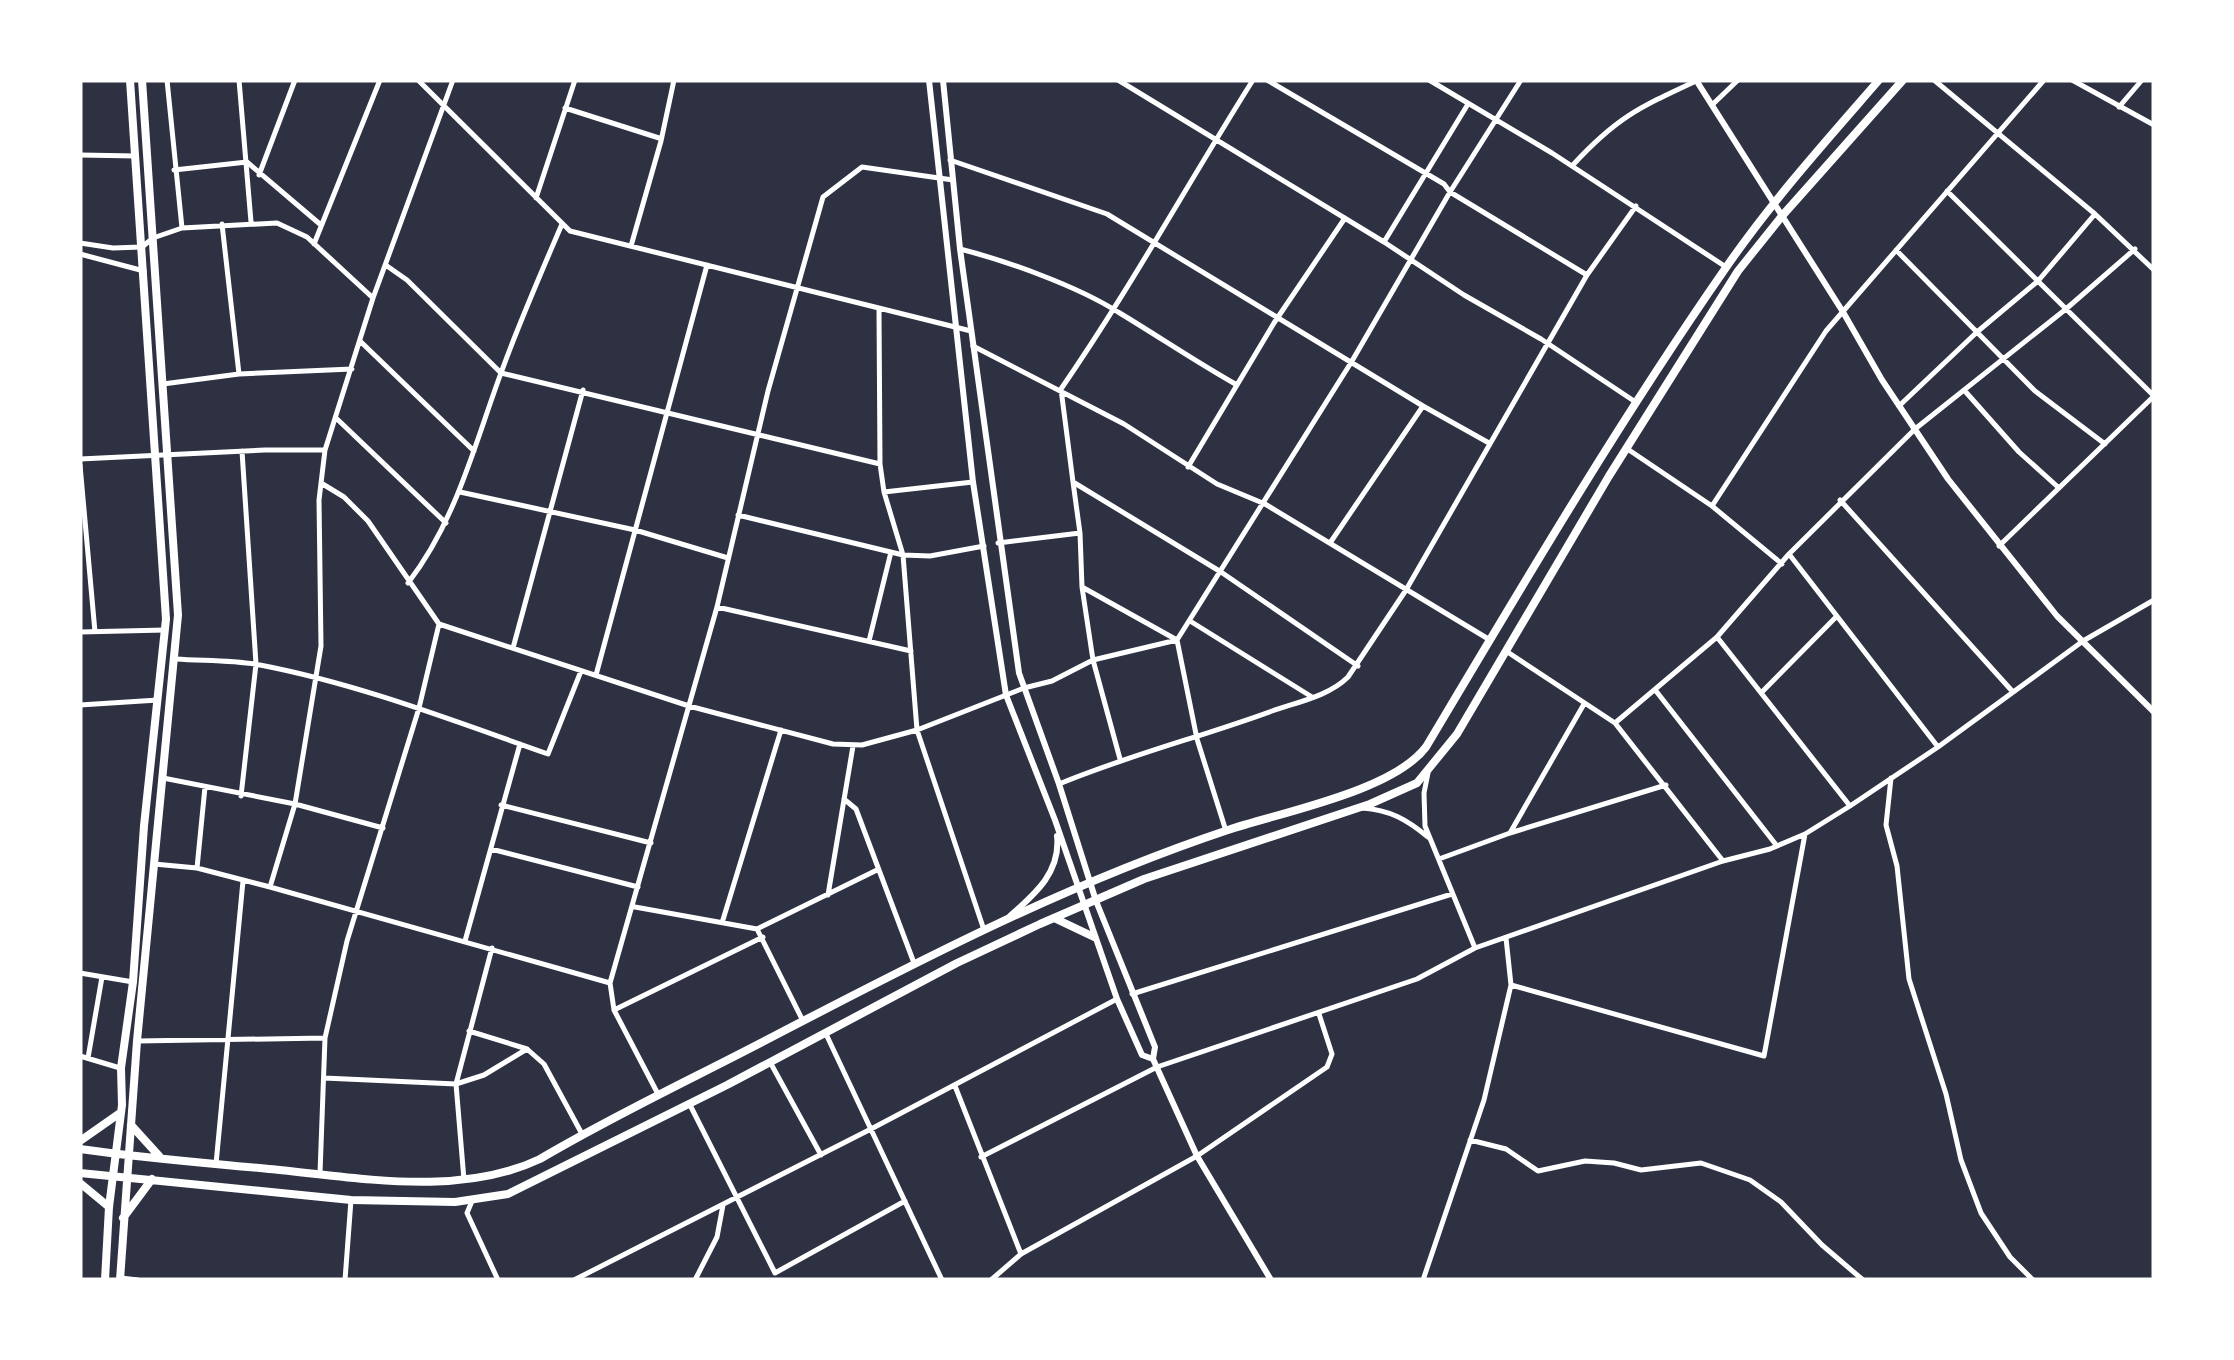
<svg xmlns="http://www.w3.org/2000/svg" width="2234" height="1360" viewBox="0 0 2234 1360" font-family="'Source Sans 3',sans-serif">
<rect width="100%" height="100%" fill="#2d3142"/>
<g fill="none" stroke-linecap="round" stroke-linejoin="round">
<path stroke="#fff" stroke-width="5" d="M167,80L182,228
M239,80L251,222
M418,80L570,231L971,331
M1118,80L1384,242L1464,295L1541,339L1637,403
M1253,80C1188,183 1130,289 1061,389L1073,482L1221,572L1358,666
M1267,80L1444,184L1450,192L1587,275
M1429,80L1552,153L1726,267
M1934,80L2095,214L2154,270
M2072,80L2154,125
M1712,105L1738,80
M2119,107L2142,80
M565,108L659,138
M80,155L136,156
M950,160L1107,214L1423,406L1489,443
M1572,166C1616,118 1638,108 1696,81
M174,170L247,162L321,225
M259,175L295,80
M1947,191L2154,396
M536,198L575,80
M222,224L239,374
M1384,242L1468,104
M80,243L113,248L142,247L153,238L182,228L277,223L307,237L373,298
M314,244L380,80
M631,246L661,141L674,80
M960,249C1007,261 1077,286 1118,312C1158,336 1196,362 1237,385
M1896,250L2035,391L2105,444
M80,254L144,271
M387,266L407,280L501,373L880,464
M879,310L880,464L884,492L903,555L917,730L984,930
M361,342L474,451
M973,346L1124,424L1217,484L1265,504L1490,640
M163,384L239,374L352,369
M1964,390L2019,452L2059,488
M1899,406L1977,332L2038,281L2095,214
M336,418L446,523
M1626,448L1712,506L1782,564
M80,459L265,450H325
M80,465L95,632
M1188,467L1274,323L1345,218
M1073,482L1080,533L1082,587L1177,640L1197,739L1226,831
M321,483L344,497L368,521L439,624L689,706L833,744L862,745L917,730L1024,688L1052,681L1093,660L1177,640L1352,361L1450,192L1521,80
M460,492L635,530L728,558
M884,492L973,482
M1840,500L2013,692
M1712,506L1826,331L2044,80
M738,515L903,555L930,556L984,546
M998,543L1080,533
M1330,543L1423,406
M1999,546L2154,396
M1789,554L1938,747L1850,806
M408,583C456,521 474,446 501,373C519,323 541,273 562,224
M1082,587L1093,660L1120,759
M717,607L911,651
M1190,621L1312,697
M80,632L165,630
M869,641L891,552
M513,648L583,390
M1506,651L1615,723L1723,861
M176,659C203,661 233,660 260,665C359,684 454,721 548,754L581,671
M596,675L707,265
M1656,691L1777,846
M1761,693L1836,617
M1584,704L1510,833L1666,785
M80,705L158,700
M1615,723L1717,637L1789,554L1915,429L2066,309L2135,249
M1938,747L2083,641L2154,600
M1428,773L1424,793L1425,826L1475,948
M163,778L295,804L383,828
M1891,778L1886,825L1897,866L1909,979L1946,1094L1961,1160L1981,1213L2010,1257L2033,1280
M1059,784C1129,755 1201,737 1272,711C1298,702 1329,696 1348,677L1406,590L1587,275L1636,206
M241,796L256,664L242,451
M844,799L856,809L914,963
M501,805L651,843
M1362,808C1390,810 1406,819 1428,837
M491,849L638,887
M1439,859L1510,833
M154,864L197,868L270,887L610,983L614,1010L659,1096
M197,868L205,787
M270,887L295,804L321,646L319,500L325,450L373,298L453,80
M828,895L853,746
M635,907L757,929L803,1021
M722,923L781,730
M757,929L877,870
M1506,938L1511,985L1764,1056L1805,834
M465,941L520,744
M80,973L133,982
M610,983L717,607L768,391L823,197L862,167L953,180
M1132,994L1452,894
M614,1010L763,937
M469,1031L527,1049
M826,1034L942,1280
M138,1041L325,1038
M80,1056L120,1068
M88,1058L102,977
M770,1062L821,1155
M324,1078L456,1084L484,1075L527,1049L544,1064L582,1134
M955,1086L1021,1254
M689,1103L775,1273L905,1201
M1470,1140L1506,1149L1538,1171L1585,1161L1614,1163L1641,1170L1701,1163L1750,1180L1781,1202L1822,1245L1863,1280
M981,1157L1157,1067L1417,979L1475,948L1723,861L1770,849L1805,834L1850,806L1717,637
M216,1164L243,881
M320,1173L325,1038L347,941L419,708L439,624
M464,1180L456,1084L492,948
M472,1201L467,1213L498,1280
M121,1278L138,1280
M345,1280L351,1200
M574,1280L871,1129L1117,999
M695,1280L717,1237L723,1205
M991,1280L1021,1254L1197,1156L1327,1067L1332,1054L1319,1014
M1423,1280L1484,1100L1511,985"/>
<path stroke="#fff" stroke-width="6" d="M929,80L973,482L1006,695L1055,820L1117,999L1142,1055L1153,1059
M943,80L960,249L1019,673L1059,784L1096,901L1155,1047L1153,1059L1197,1156L1271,1280
M1696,80L1843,312L1882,380L1948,479L2057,616L2154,712
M1010,916C1035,894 1061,872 1057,836"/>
<path stroke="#fff" stroke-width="8" d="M1054,918L1094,937
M131,1125L160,1157
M80,1141L120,1113
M80,1149C143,1158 206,1163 269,1169C357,1177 458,1198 540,1159C616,1114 696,1077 774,1036C922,959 1069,883 1228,830C1282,812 1393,791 1426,747C1522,586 1618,423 1725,269C1771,202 1826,141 1879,80
M80,1173L351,1200L455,1202L508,1194L727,1085L957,963L1040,924L1144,879L1370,804L1417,783L1457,734L1609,476L1738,271L1782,216L1903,80
M80,1183L109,1207
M123,1218L152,1179
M105,1280L109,1207L122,1105L121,1068L133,982L144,826L166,619L130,80
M120,1280L137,1041L178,615L142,80"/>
</g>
<rect width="2234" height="1360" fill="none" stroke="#ffffff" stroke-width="165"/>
</svg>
